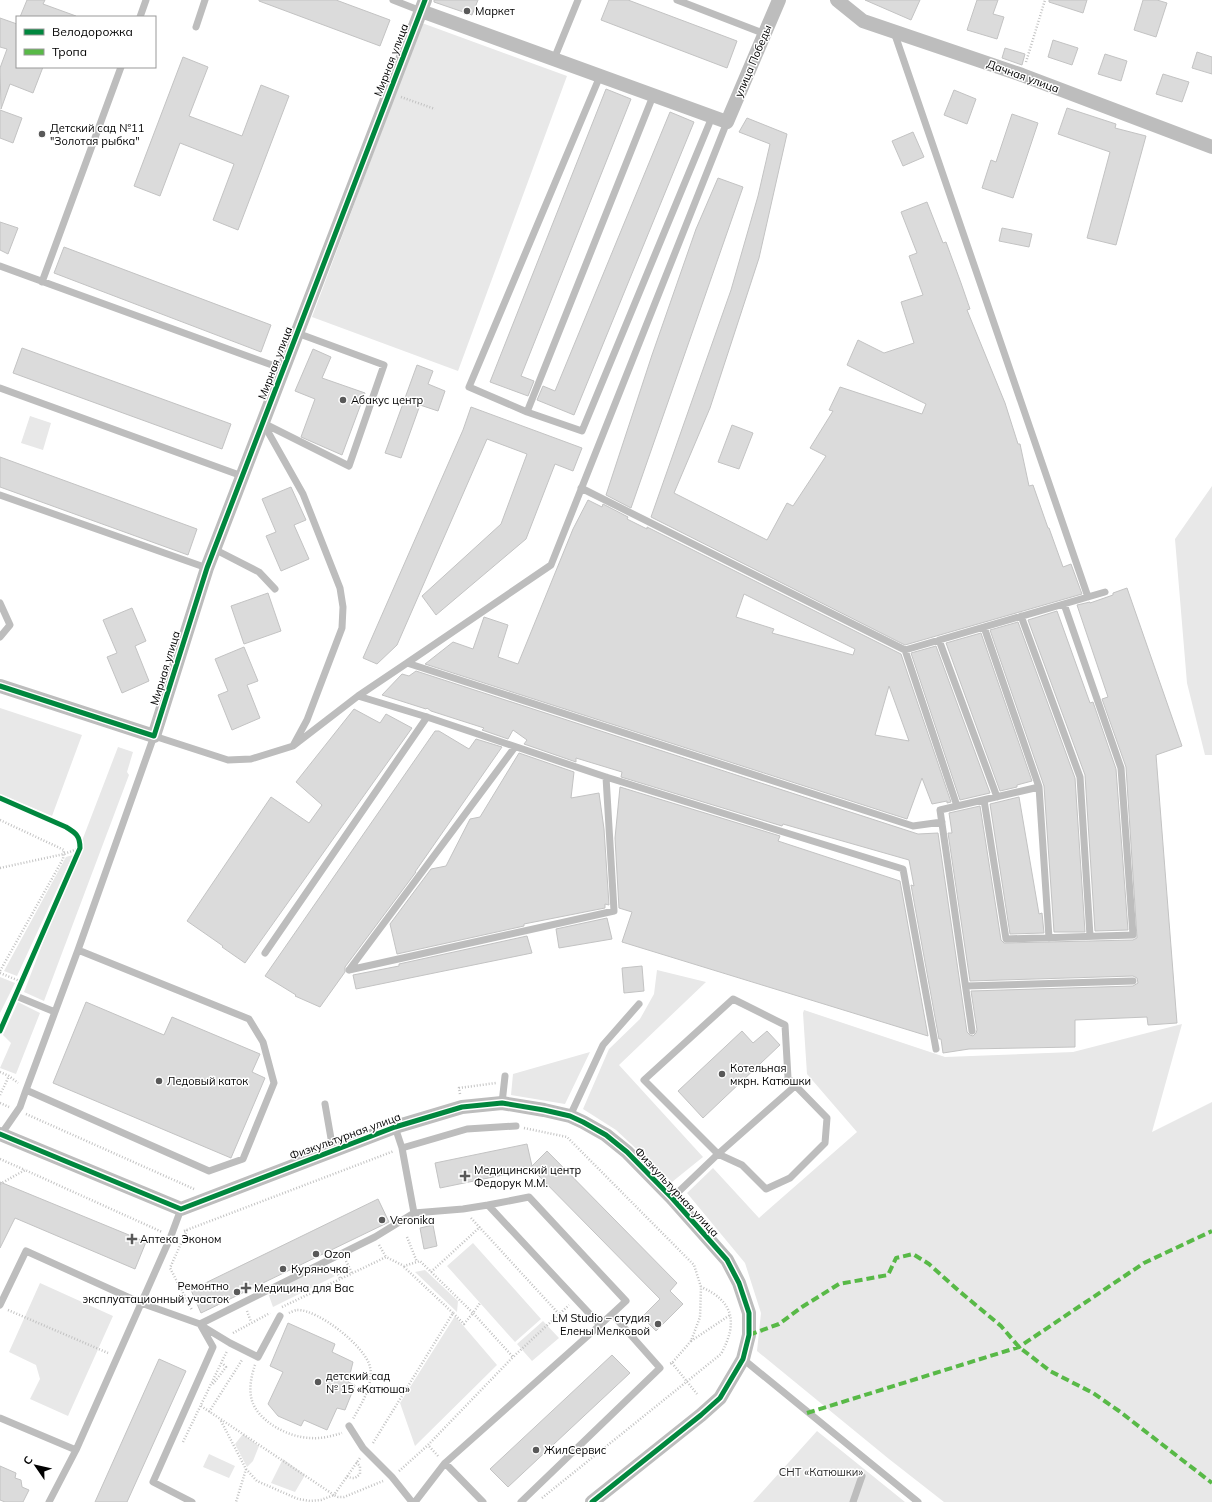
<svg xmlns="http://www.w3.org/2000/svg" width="1212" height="1502" viewBox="0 0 1212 1502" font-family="Mulish,sans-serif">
<rect width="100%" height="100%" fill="#fff"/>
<path fill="#e8e8e8" d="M422,23L567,76L458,371L312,317Z
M30,416L51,423L43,450L21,443Z
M1212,486V755H1205L1187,683L1175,539Z
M0,708L82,735L52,816L0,794Z
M118,747L133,752L127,772L129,775L44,1001L24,992Z
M73,855L17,976L4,971L66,857Z
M657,970L706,982L619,1065L703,1157L672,1182L616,1130L583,1109L609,1049L640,1019L654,994Z
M0,977L15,983L0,1013Z
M18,1002L40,1013L16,1074L0,1068L11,1043L3,1035Z
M804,1010L945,1057L1073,1052L1182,1024L1152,1132L1212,1102V1502H944L889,1459L757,1351L761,1313L745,1263L687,1193L713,1168L759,1218L857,1132L807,1074L803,1013Z
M590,1052L565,1104L511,1095L513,1074Z
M473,1243L541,1319L515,1342L447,1266Z
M322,1268L335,1276L273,1307L268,1293Z
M425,1270L458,1301L457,1312L415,1272Z
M40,1283L113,1316L68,1416L30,1399L40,1379L36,1365L9,1352Z
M455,1316L497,1365L415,1446L400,1403Z
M543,1321L559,1338L532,1361L517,1344Z
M817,1431L905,1502H753Z
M243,1434L259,1446L253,1461L247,1467L235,1444Z
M209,1454L235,1466L229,1478L203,1467Z
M283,1459L305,1475L295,1492L271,1483Z"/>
<path fill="#dbdbdb" stroke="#c3c3c3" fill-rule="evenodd" d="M27,0H45L43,4L76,16V17H20Z
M259,0H336L390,20L380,46L259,1Z
M434,0H478L472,15L434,2Z
M609,0H628L737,41L727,68L601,20Z
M865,0H920L911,20Z
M977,0H998L993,14L1004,17L997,39L967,30Z
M1049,0H1087L1083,13L1049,2Z
M1143,0H1157L1167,3L1156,37L1134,30Z
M0,18L17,24V67H43L33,93L10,84L1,109L0,68L7,49L0,47Z
M1053,40L1078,48L1072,65L1048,57Z
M1005,48L1025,54L1022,65L1002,58Z
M1197,52L1212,57V74L1192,68Z
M1105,54L1127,61L1121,81L1098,74Z
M183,57L208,67L189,116L242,136L261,85L289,96L238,230L213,220L234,164L180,143L160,196L134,186Z
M1163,74L1189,82L1182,102L1156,94Z
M606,89L631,99L521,376L534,381L528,396L490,382Z
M954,90L976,99L967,124L944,115Z
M1067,108L1116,124L1115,128L1146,136L1116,245L1087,238L1110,152L1058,134Z
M0,110L22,118L13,143L0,138Z
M670,112L694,122L574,415L537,400L543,386L555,391Z
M1012,114L1038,123L1013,198L982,188L991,160L996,162Z
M747,118L787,134L759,258L710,408L674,493L767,540L787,503L793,506L826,456L810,448L833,411L829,410L840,387L922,414L926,404L847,365L858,340L884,353L914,343L901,302L923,295L909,256L917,253L901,212L927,202L943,243L946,242L961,283L970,309L967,310L1005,403L1018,444H1020L1029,486L1033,485L1048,528H1049L1063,567L1071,564L1082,594L905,645L651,517L731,290L758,196L770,144L739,132Z
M913,132L924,157L903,166L892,141Z
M718,178L743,187L631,508L606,495L652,355L696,229Z
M0,222L18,228L8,254L0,250Z
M1002,228L1032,234L1029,247L999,241Z
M64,247L271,325L261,352L54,273Z
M22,348L231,424L222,449L13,373Z
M313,349L331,357L322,378L365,393L342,455L301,437L315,399L295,391Z
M417,365L433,371L428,384L445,391L438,411L420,405L401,458L385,453Z
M471,407L582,448L573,471L555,464L526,539L436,615L422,596L501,524L527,454L487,439L397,645L377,664L363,658L463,430Z
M732,425L753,433L739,469L718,462Z
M0,457L197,529L188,555L0,487Z
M291,487L306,520L294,525L309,559L281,571L266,536L276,532L262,499Z
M588,500L602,507L603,504L628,517L627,519L647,529V527L901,654L951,802L947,803V801L932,804L922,778L907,819L425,664L453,642L473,649L484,617L508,625L498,657L518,664L573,529ZM744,594L855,649L853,655L772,633L774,629L736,617ZM889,686L909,741L875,735Z
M1127,588L1182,746L1156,755L1177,1023L1148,1025L1147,1017L1075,1020V1047L969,1049L943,1053L941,1039H939L911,885L914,886L909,860L783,824L782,826L621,777L622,772L576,758V762L524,744L527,740L513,730L508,739L482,730L484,728L431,711L427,708L426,709L382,695L402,674L409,676L416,671L918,834L938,833L967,1032L970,1035L973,1036L976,1033L977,1030L971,991L1133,986L1138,983L1137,978L1133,976L970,981L948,833H952L949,813L980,806L1001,940L1004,943L1133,940L1137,938L1126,767L1102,699L1108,697L1077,605L1090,602V603L1113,595V593Z
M268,593L281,631L244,644L231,606Z
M132,608L146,641L135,646L149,681L122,693L107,657L117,653L103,620Z
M1057,611L1090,703L1093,702L1116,769L1128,930L1095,931L1085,775L1028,620Z
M1018,622L1075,778L1085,932H1054L1044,786L990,630Z
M981,633L1032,781L1017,785V787L1000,791L946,643Z
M936,646L990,793L960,800L911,653Z
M244,647L258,681L247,685L260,718L232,730L218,695L228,691L215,659Z
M354,709L380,723L386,714L412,728L245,963L222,947L223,946L187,921L271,797L309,823L322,805L296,782Z
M435,731H439L469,749L476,739L502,747L415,872H416L345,967V972L320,1007L295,996L296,995L265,976Z
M519,753L574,772L571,798L599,793L604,829L609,905L605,904V908L524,924V926L397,954L390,924L431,869L446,866L470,819L480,817Z
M620,787L780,836L778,841L900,881L928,1036L622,942L632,912L619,908L615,838Z
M1019,797L1039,914L1042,913L1044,933L1010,934L990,804Z
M607,918L612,939L559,948L556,929Z
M527,936L532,953L356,989L353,975L399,966V964Z
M642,966L644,991L624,993L622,968Z
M86,1002L164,1035L172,1017L260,1054L252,1072L265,1078L231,1158L53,1083Z
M742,1031L753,1043L767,1031L780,1045L703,1118L678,1091Z
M527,1144L532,1166L547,1151L677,1283L670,1291L683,1304L656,1331L642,1317L660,1299L532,1169L440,1188L435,1163Z
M0,1182L146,1242L135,1269L15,1218L0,1248Z
M378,1199L389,1222L201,1313L191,1290Z
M433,1225L437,1246L424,1249L420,1228Z
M288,1323L335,1344L332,1352L353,1362L348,1382L355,1385L345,1410L337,1408L327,1430L304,1420L301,1426L278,1416L268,1404L283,1372L270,1366Z
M612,1355L630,1373L508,1487L490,1469Z
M159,1359L186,1371L127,1502H95Z
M0,1466L16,1473L15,1478L21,1480L22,1487L29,1490L23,1502H5L0,1500Z"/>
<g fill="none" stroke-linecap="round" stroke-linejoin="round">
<path stroke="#c2c2c2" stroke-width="2.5" stroke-dasharray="1 2" stroke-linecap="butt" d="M1026,62L1045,0
M401,97L435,109
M0,820L64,850L63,859L0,971
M0,868L64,854L80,848
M0,973L22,982
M0,1072L9,1076L18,1083
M460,1094L459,1088L496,1083
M0,1095L9,1076
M0,1103L9,1107
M26,1114L194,1189
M524,1128L567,1137L694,1265L701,1287L700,1317L691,1341L672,1363L669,1364
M0,1159L25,1170
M0,1184L25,1170L162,1232
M471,1218L559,1314
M187,1230L170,1268L192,1310
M184,1231L394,1151
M407,1237L417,1262
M379,1245L386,1257
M346,1261L352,1273
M404,1267L453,1313
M335,1269L340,1278
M431,1272L480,1227
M282,1307L386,1257L404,1266L420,1261L473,1313L480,1303
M8,1310L108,1353
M247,1311L251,1322
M289,1313C291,1312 295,1310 297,1310C318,1309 366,1347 370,1367C374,1385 361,1404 353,1419
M233,1333L270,1313
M691,1341L730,1315
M672,1363L697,1394
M255,1365C252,1374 249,1386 251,1396C254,1420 289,1438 311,1438C321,1439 332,1436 342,1433
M213,1384L226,1367L222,1363
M201,1406L334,1495L360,1458
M209,1412L242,1360
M221,1421L246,1469L236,1502
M183,1442L227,1351
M373,1443L453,1313L464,1324L473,1313L513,1357L569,1305
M438,1456L428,1445L513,1357
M246,1469L257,1481L298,1499L310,1501L321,1500L334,1495L338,1497H344L383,1481
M399,1471L428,1445
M347,1476C353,1479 355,1479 360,1474V1466L356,1462
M542,1498L721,1354C738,1323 734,1301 701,1287"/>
<path stroke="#bdbdbd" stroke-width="7" d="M393,0L421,11
M677,0L765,34
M140,17L146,0
M196,27L205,0
M894,32L1088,597
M554,59L578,0
M653,96L527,412L582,431L712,117
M0,266L283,369
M42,282L121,67
M0,388L242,476
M527,412L469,387L600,76
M263,423L303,494L340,588L343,607L342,628L307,720L294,744
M263,423L349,466L384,365L297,333
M581,488L905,650L1105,592
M0,495L207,568
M214,549L259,572L275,589
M0,603L10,625L0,637
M1021,616L1080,777L1090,936
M984,627L1039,787L1049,938
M939,640L997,797
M905,650L957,806L940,810L972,1031
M407,663L551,565L727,122
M358,696L427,717L606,777L903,869L936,1049
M984,800L1006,939L1133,935L1121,768L1064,604
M957,806L1039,787
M78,950L249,1019L263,1042L274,1083L243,1159L209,1171L26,1090L78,950L154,736L228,760L251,759L293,746L358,696L407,663L913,826L942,822
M265,953L427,717
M349,970L614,911L606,777
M349,970L515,747
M966,986L1133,981
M16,996L55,1012
M502,1103L505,1076
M325,1104L333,1150
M570,1116L603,1045L639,1004
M395,1127L402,1148L414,1213L463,1209L488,1205L600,1325L612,1314L660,1368L521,1502
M0,1136L20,1107L26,1090
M402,1148L467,1129L516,1126
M672,1198L718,1154L742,1165L766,1189L790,1178L825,1143L827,1118L788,1078L785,1025L733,999L644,1080L718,1154L795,1086
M488,1205L529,1197L626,1301L612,1314
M0,1305L26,1251L141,1303L200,1324L375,1237L414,1213
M202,1326L230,1343L258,1357L280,1316
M743,1359L918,1502
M0,1418L76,1450
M349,1426L363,1448L392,1477L412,1502
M445,1463L483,1502
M49,1502L76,1450L171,1236L181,1209
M192,1502L153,1482L213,1347L200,1324
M415,1502L445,1463L600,1325
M853,1502L862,1476"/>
<path stroke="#bdbdbd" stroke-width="14" d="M837,0L863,21L1022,75L1212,147
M421,11L727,122L779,0
M0,686L154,736L207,568L425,0
M0,1134L181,1209L395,1127L462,1107L502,1103L544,1110L570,1116L583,1122L606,1135L627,1152L672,1198L727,1260L739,1283L749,1313V1335L743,1359L720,1398L701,1415L592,1502"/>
<path stroke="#58b947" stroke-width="4" stroke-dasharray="8 4" stroke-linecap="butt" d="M749,1335L779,1324L802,1307L839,1284L888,1275L896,1258L913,1254L929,1264L959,1291L1001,1326L1019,1347L1050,1371L1093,1393L1119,1411L1212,1483
M807,1413L1019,1347L1144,1263L1212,1231"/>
<g stroke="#fff" stroke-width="8">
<path id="cycleway" d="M0,686L154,736L207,568L425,0
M0,798L66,827C76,833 80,836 80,848L0,1031
M0,1134L181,1209L395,1127L462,1107L502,1103L544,1110L570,1116L583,1122L606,1135L627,1152L672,1198L727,1260L739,1283L749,1313V1335L743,1359L720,1398L701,1415L592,1502"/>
</g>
<use href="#cycleway" stroke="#00873e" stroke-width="5"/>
</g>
<g fill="#595959" stroke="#fff" stroke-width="1.5">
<circle cx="467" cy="11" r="4"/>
<circle cx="42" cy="134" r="4"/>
<circle cx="343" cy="400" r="4"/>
<circle cx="722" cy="1074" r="4"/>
<circle cx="159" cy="1081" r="4"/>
<path d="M463 1170h4v4h4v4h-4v4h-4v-4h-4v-4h4z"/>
<circle cx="382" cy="1220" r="4"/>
<path d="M130 1233h4v4h4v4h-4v4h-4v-4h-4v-4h4z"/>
<circle cx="316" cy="1254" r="4"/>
<circle cx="283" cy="1269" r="4"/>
<path d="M244 1282h4v4h4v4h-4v4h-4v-4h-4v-4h4z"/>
<circle cx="237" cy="1292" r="4"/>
<circle cx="658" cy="1324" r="4"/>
<circle cx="318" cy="1382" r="4"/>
<circle cx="536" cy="1450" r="4"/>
</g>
<g text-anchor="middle" stroke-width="3" stroke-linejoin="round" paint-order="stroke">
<g font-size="11" fill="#000" stroke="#fff" text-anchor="start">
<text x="475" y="15">Маркет</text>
<text x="50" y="132">Детский сад №11<tspan x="50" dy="13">"Золотая рыбка"</tspan></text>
<text x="351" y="404">Абакус центр</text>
<text x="730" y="1072">Котельная<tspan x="730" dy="13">мкрн. Катюшки</tspan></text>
<text x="167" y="1085">Ледовый каток</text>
<text x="474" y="1174">Медицинский центр<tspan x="474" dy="13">Федорук М.М.</tspan></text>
<text x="390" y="1224">Veronika</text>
<text x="140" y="1243">Аптека Эконом</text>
<text x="324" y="1258">Ozon</text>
<text x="291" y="1273">Куряночка</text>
<text x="229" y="1290" text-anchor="end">Ремонтно<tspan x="229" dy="13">эксплуатационный участок</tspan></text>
<text x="254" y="1292">Медицина для Вас</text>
<text x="650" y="1322" text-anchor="end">LM Studio – студия<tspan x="650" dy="13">Елены Мелковой</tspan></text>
<text x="326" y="1380">детский сад<tspan x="326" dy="13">№ 15 «Катюша»</tspan></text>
<text x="544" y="1454">ЖилСервис</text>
</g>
<g font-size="11" fill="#000" stroke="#fff">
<text transform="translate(391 60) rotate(-69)" y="4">Мирная улица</text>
<text transform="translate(753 61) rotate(-67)" y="4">улица Победы</text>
<text transform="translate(1023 76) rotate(20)" y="4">Дачная улица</text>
<text transform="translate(275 363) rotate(-69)" y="4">Мирная улица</text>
<text transform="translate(165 668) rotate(-73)" y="4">Мирная улица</text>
<text transform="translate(345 1136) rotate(-20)" y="4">Физкультурная улица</text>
<text transform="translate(677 1192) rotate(47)" y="4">Физкультурная улица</text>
</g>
<g font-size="11" fill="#2c2c2c" stroke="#fff">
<text x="821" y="1476">СНТ «Катюшки»</text>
</g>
</g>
<rect x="16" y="16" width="140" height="52" fill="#ffffff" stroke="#999999"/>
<rect x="24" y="29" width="20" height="6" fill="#00873e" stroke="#999999"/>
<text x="52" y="36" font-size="12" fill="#000000">Велодорожка</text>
<rect x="24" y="49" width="20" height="6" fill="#58b947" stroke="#999999"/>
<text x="52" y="56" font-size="12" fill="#000000">Тропа</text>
<g transform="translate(36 1466) rotate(304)" stroke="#ffffff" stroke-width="3" paint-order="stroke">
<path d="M0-3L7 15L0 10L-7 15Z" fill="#000000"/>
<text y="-6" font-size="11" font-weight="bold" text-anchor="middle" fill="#000000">С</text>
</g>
</svg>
